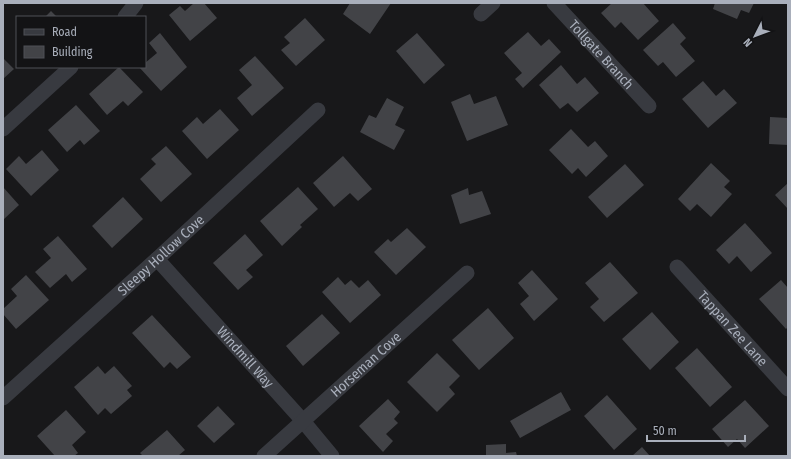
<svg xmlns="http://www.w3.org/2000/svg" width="791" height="459" viewBox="0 0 791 459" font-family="'Fira Sans Condensed',sans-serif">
<rect width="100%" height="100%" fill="#18181a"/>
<path fill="#424347" d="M194,3H204L217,18L190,41L169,15L180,6L185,11Z
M350,3H391L370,34L343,14Z
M612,3H643L659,21L638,40L621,22L615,28L601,13Z
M715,3H754L749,13L741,10L737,19L713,9Z
M51,11L57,17H45Z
M305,18L325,40L296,66L281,50L290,43L284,37Z
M673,23L686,38L680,44L695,61L676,77L663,62L658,66L643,50Z
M528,32L541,46L549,39L561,52L523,88L515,79L522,73L504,53Z
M160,33L187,67L161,91L139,67H145V63L157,53L149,43Z
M417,33L445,65L424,84L396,51Z
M255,56L284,88L252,116L237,98L252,85L239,70Z
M3,58L14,69L3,79Z
M561,65L577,84L585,77L599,93L577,112L568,103L560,109L539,85Z
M119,67L143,92L128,106L123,101L107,115L89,94Z
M703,81L716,96L724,89L737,103L708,128L682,99Z
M470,94L474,104L496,96L508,125L467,141L451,102Z
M387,98L404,107L395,125L405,130L394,150L360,132L369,115L376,118Z
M76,105L100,131L84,145L80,140L67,152L48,130Z
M220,109L239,130L207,159L182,131L197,117L203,124Z
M770,117L788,118V145L769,144Z
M571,129L588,147L595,141L608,156L586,177L578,168L572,174L549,150Z
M166,146L192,174L161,202L140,179L156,164L151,159Z
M42,150L59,170L31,196L6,169L19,156L26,164Z
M343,156L372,189L358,201L350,193L334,207L313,183Z
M711,163L730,181L724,187L732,194L711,217L697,204L690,211L678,199Z
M625,164L644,185L607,218L588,197Z
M788,183V209L775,195Z
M3,187L19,205L3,220Z
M298,187L318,209L300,225L302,227L282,246L260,221Z
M468,188L469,195L482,191L491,214L460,224L451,195Z
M123,197L143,219L112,248L92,226Z
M745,223L772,253L751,272L737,256L729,264L716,250Z
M407,228L426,247L396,275L374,252L388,239L391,242Z
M245,234L263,255L246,270L253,277L238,290L213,263Z
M58,236L87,269L72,282L66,274L50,288L35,272L51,258L43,249Z
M610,262L638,293L604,322L590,307L599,299L585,283Z
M532,270L558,299L534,321L520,304L529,296L518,283Z
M26,275L49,300L16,329L3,314V309L17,296L11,289Z
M338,277L345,285L351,280L359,288L368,280L381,295L350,323L322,292Z
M781,280L788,288V327L786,329L759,299Z
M488,308L514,338L479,370L452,340Z
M652,312L679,342L650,370L622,339Z
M322,314L340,333L303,366L286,346Z
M152,315L191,357L177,369L170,362L164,368L132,333Z
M697,348L732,387L710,407L675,368Z
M437,353L460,376L449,387L455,394L437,412L407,382Z
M98,366L105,374L114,366L132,386L127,390L132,396L111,414L105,408L98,415L74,387Z
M561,392L571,410L520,438L510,421Z
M607,395L637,429L614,450L584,416Z
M388,399L400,412L394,419L398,423L386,434L393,441L383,452L359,426Z
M745,400L769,426L745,448L737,439L728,447L712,429Z
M218,406L235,424L214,443L197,426Z
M66,410L86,432L72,445L78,453L74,456H55L37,436Z
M167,430L185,450L178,456H143L140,453Z
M506,444V453L516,452L517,456H486V445Z
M642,447L650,456H632Z"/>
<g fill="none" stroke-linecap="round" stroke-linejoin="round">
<g stroke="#383a40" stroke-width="15">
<path id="s1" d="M554,3L649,106"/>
<path d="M481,14L493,3"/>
<path d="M125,17L136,3"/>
<path d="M3,129L71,67"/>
<path id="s2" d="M157,259L303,421L332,456"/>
<path id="s3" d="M677,267L788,389"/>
<path id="s4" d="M3,398L157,259L318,110"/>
<path id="s5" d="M264,456L467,273"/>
</g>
</g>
<g text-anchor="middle" stroke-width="4" stroke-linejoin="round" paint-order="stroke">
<g font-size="14" fill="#a9afbb" stroke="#131315">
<text dy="5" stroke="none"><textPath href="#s1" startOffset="70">Tollgate Branch</textPath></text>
<text dy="5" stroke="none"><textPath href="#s4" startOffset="213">Sleepy Hollow Cove</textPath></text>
<text dy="5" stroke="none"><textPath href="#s3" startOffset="83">Tappan Zee Lane</textPath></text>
<text dy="5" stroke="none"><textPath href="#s2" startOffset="132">Windmill Way</textPath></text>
<text dy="5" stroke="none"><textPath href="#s5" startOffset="137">Horseman Cove</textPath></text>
</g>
</g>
<rect width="791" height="459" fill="none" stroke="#a9afbb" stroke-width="8"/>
<rect x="16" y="16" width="130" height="52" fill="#131315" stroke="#4f5157"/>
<rect x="24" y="29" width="20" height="6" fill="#383a40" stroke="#4f5157"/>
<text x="52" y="36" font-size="12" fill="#a9afbb">Road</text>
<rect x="24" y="46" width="20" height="12" fill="#424347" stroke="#4f5157"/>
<text x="52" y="56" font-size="12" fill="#a9afbb">Building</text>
<g transform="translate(755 36) rotate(228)" stroke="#131315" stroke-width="3" paint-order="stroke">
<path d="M0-3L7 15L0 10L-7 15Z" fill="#a9afbb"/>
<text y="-6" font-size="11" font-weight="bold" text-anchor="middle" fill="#a9afbb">N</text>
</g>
<path d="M647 435v6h98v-6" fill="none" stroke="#a9afbb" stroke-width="2"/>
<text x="653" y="435" font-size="12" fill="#a9afbb" stroke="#131315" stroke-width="3" paint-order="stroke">50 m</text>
</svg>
